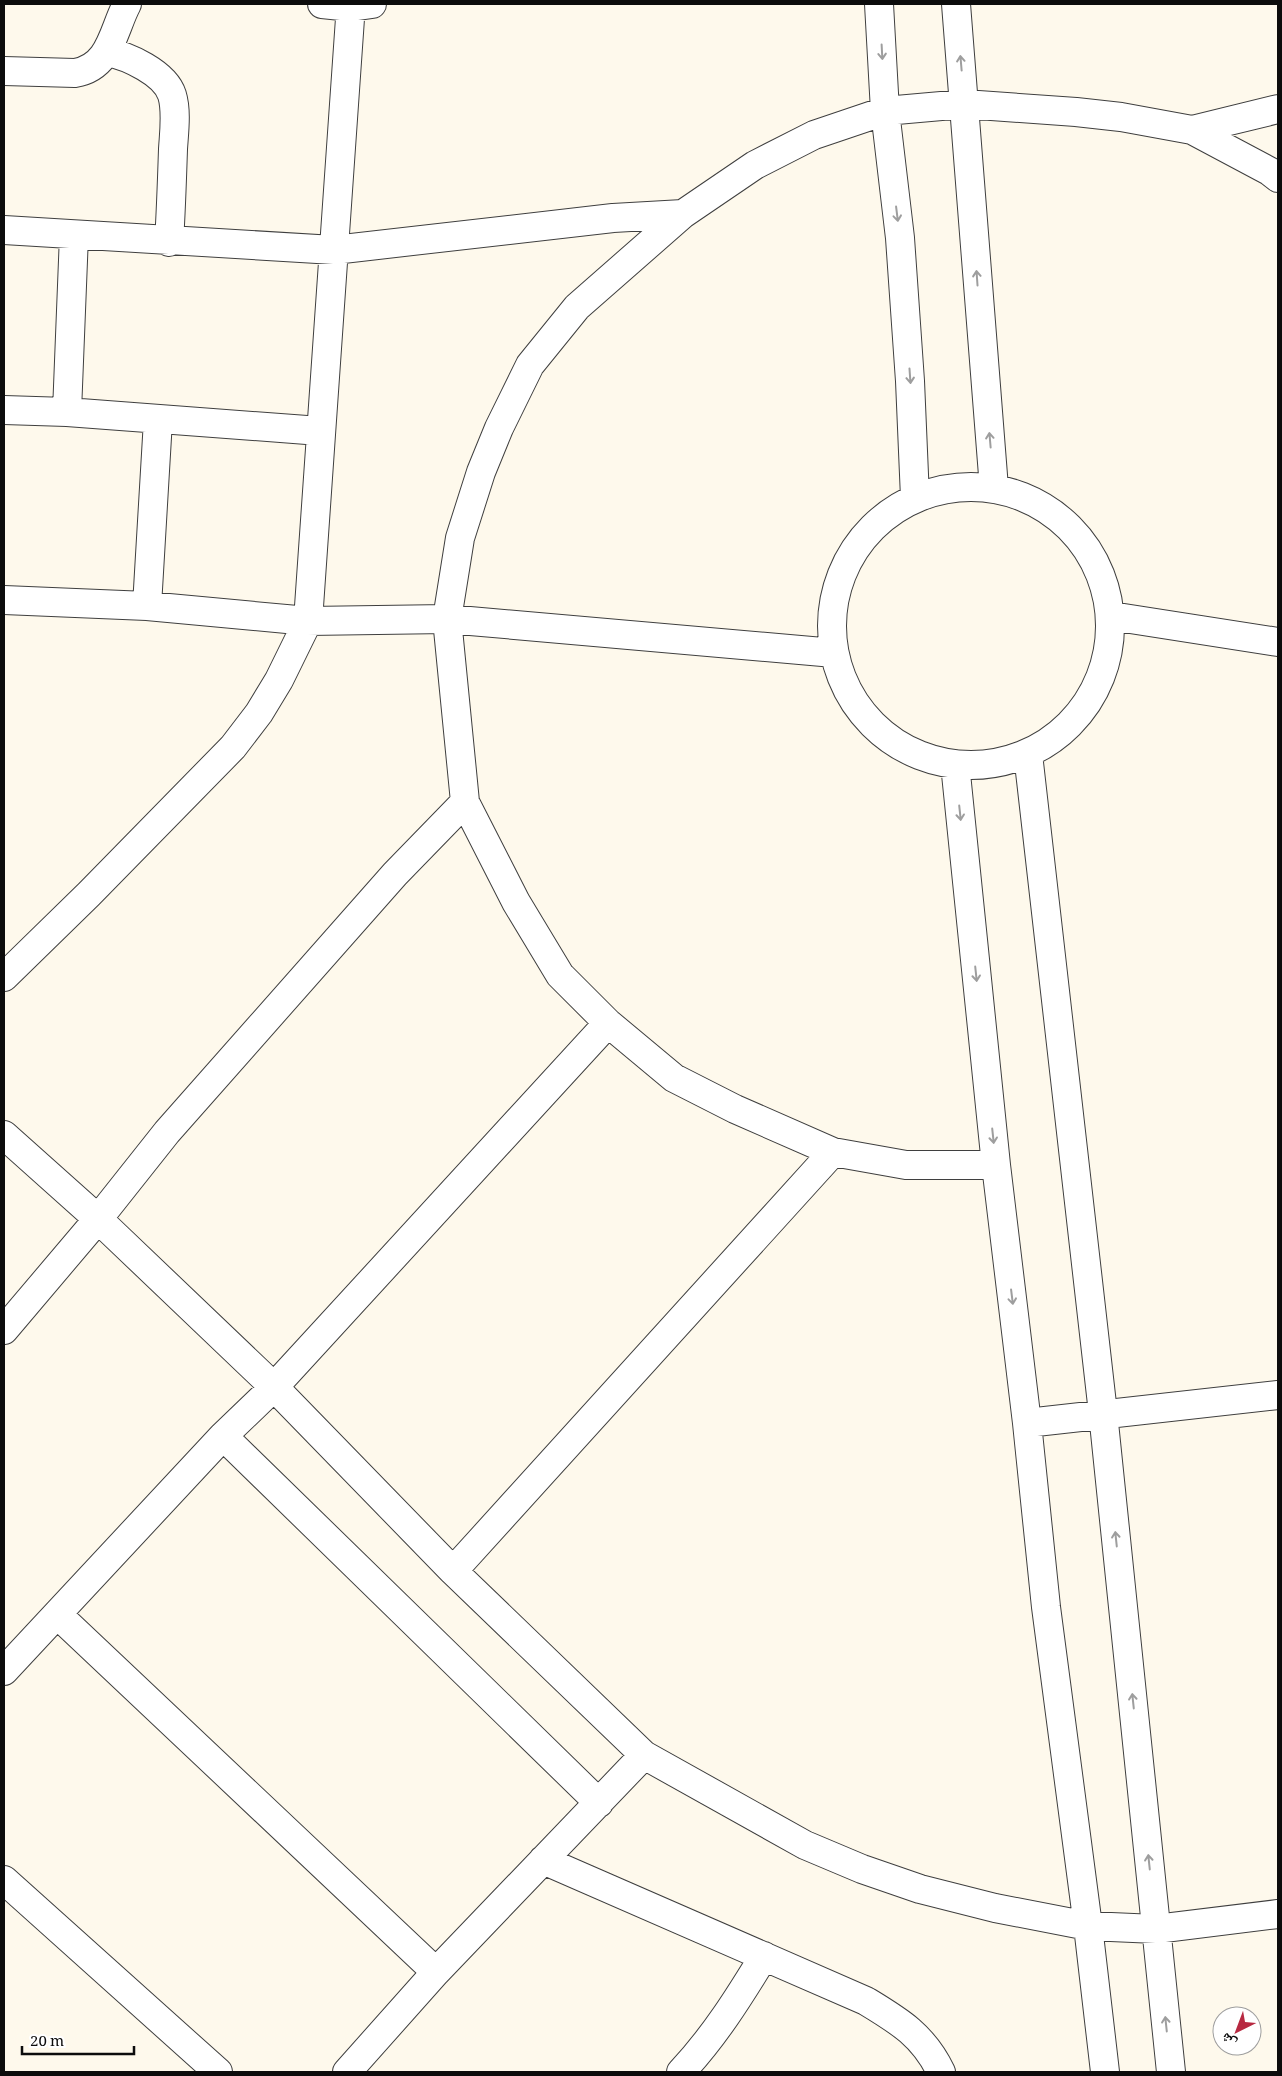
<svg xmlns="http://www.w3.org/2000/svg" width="1282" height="2076" viewBox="0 0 1282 2076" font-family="Georgia,'Noto Naskh Arabic',serif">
<rect width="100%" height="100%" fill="#fef9ec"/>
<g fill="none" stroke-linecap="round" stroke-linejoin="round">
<g stroke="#3f3f3f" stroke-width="30">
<path id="minor" d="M322,4L351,7L372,4
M879,4L885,111L900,238L910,381L915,498
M956,4L994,488
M107,52C128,56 165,73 172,95C177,111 174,133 173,149C172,180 171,211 169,242
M4,71L75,73C111,67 113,30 127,4
M1192,130L1278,109
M4,230L334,250L613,218L683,214
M74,235L67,412L320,431
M4,410L67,412
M832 626a139 139 0 1 1 278 0a139 139 0 1 1-278 0Z
M4,600L147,606L308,621L447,619L834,653
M147,606L158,420
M1111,616L1278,642
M1028,754L1103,1413L1171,2072
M955,764L996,1165L1027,1423L1046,1607L1088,1926L1105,2072
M4,977L89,894L233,747L259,713L279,680L308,621L351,4
M4,1135L98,1219L274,1387L453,1571L644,1755L805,1845L862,1869L920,1889L995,1908L1088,1926L1156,1929L1278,1914
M996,1165H906L833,1152L735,1109L674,1078L608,1023L560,975L516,902L465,802L447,619L460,538L481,472L499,428L530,365L577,307L683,214L755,165L814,135L885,111L964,104L1076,112L1121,117L1192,130L1269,171L1278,178
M4,1330L98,1219L167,1132L395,874L465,802
M1027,1423L1278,1395
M223,1436L599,1803
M453,1571L833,1152
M58,1615L436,1972
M4,1671L223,1436L274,1387L608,1023
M543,1860L866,2001C899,2021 923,2035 941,2072
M4,1880L218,2072
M347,2072L436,1972L644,1755
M681,2072C714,2037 739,1997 764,1956"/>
</g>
<use href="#minor" stroke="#fff" stroke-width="28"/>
</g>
<defs><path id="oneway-shaft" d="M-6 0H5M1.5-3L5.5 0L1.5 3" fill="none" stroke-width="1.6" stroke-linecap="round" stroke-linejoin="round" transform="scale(1.25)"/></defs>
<g stroke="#9e9e9e">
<use href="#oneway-shaft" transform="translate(882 52) rotate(87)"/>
<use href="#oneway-shaft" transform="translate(961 63) rotate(-95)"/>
<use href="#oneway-shaft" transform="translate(897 214) rotate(83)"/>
<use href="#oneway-shaft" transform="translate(977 278) rotate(-94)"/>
<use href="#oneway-shaft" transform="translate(910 376) rotate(86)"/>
<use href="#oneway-shaft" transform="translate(990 440) rotate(-95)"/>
<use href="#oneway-shaft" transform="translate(960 813) rotate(84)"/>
<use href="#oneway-shaft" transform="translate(976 974) rotate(84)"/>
<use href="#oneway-shaft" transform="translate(993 1136) rotate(84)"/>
<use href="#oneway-shaft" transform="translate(1012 1297) rotate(83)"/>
<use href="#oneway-shaft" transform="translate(1116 1539) rotate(-96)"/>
<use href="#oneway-shaft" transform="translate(1133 1701) rotate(-96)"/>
<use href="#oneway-shaft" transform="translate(1149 1862) rotate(-96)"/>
<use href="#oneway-shaft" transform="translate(1166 2024) rotate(-96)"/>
</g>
<rect width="1282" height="2076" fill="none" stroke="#0c0c0c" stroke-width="10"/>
<g transform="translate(1237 2031) rotate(222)"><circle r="24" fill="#ffffff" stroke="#9e9e9e"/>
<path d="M0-4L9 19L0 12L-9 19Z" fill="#b72941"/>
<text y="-8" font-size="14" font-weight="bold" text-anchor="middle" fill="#0c0c0c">ش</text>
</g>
<path d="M22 2046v8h112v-8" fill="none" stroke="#0c0c0c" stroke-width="2.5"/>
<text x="30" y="2046" font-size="15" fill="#0c0c0c" stroke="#ffffff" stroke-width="4" paint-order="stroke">20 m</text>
</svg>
